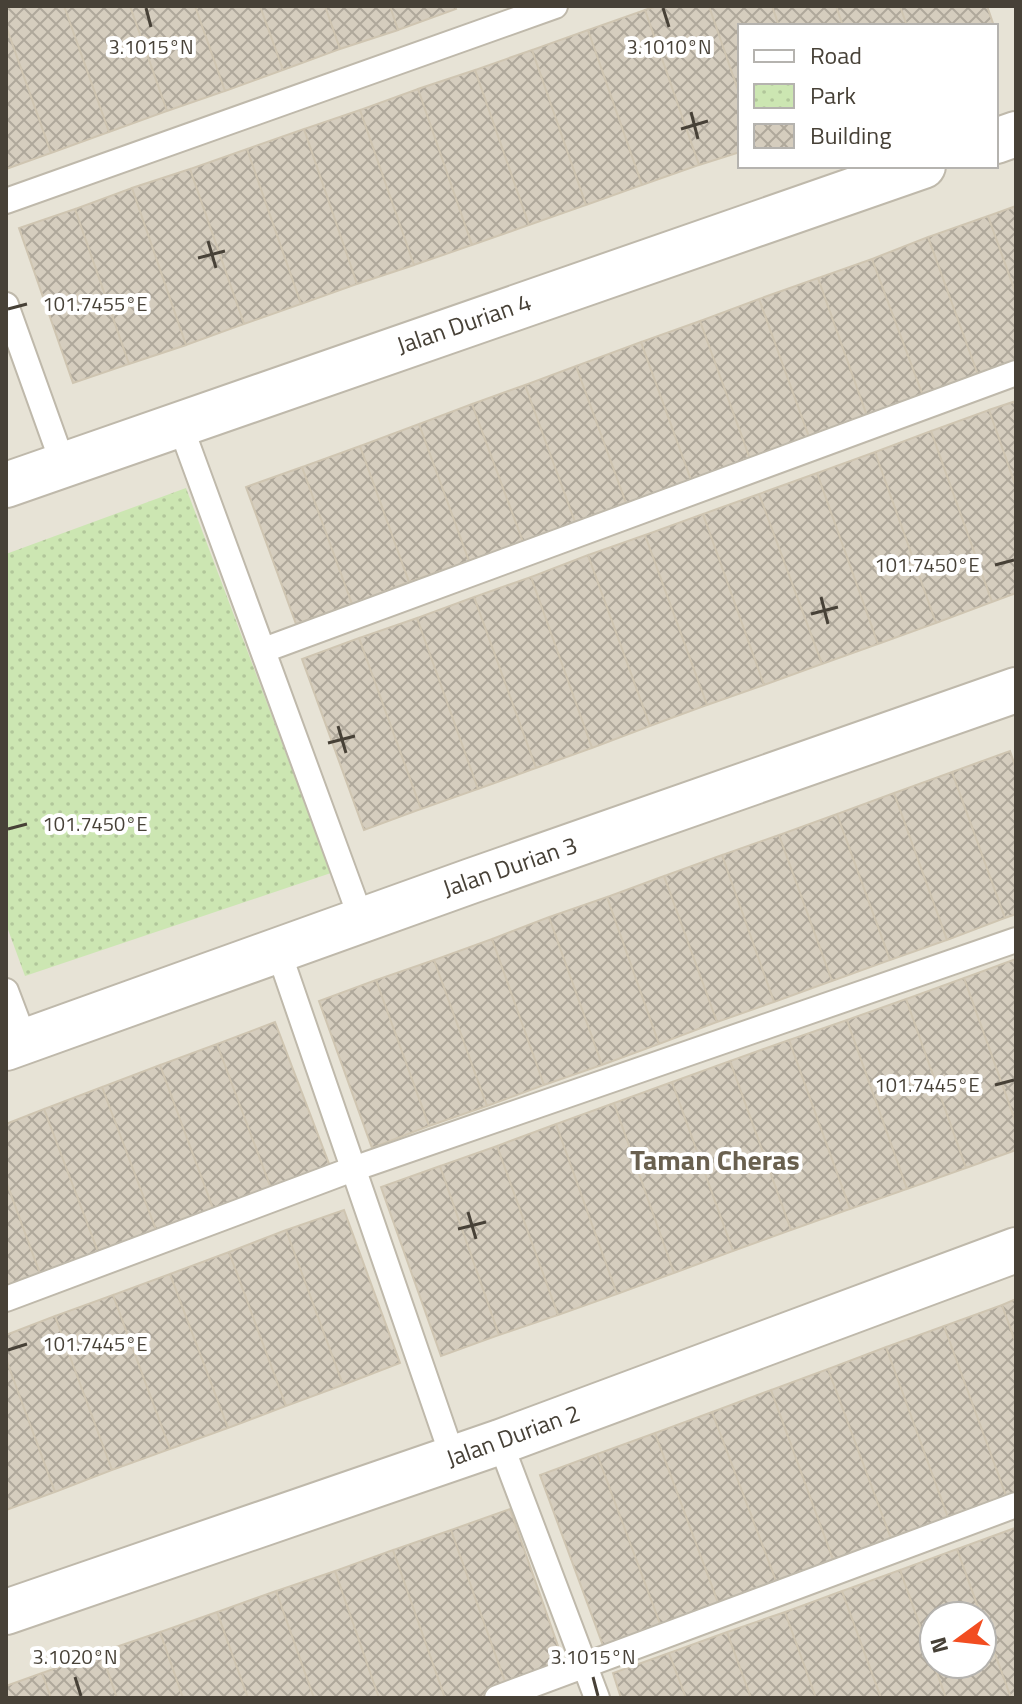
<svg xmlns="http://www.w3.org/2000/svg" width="1022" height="1704" viewBox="0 0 1022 1704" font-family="'Titillium Web',sans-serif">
<defs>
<pattern id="park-dots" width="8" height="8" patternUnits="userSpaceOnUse" patternTransform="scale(2)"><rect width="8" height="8" fill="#cce6b2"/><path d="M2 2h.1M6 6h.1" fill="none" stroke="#b1c69a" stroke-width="1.8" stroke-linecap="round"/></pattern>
<pattern id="building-cross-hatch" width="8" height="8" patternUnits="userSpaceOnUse" patternTransform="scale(2)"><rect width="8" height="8" fill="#d5cdbe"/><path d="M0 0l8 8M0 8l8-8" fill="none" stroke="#afa89b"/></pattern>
</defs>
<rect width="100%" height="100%" fill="#f3f1e8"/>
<path fill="#e7e3d6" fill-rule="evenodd" d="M6,6H1016V1698H6ZM740,26H996V166H740ZM934,1616H982V1664H934Z"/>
<path fill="url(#park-dots)" d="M186,488L331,873L25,976L6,924V554Z"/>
<path fill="url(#building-cross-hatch)" stroke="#cfc5b1" stroke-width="2" d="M13,6H64L109,132L51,153L6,26V8Z
M64,6H130L167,111L109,132Z
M130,6H195L225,91L167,111Z
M195,6H260L283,70L225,91Z
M260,6H325L340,49L283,70Z
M325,6H390L398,30L340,49Z
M390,6H455L456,9L398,30Z
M657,6H709L740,96V152L699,165L645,10Z
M709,6H772L779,26H740V96Z
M772,6H836L843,26H779Z
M836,6H900L907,26H843Z
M900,6H987L994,26H907Z
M645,10L699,165L642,185L588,30Z
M6,26L51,153L6,169Z
M588,30L642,185L586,205L532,50Z
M532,50L586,205L529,225L475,70Z
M475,70L529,225L472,245L418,89Z
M418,89L472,245L414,265L360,110Z
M360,110L414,265L357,284L304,129Z
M304,129L357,284L301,304L247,149Z
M247,149L301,304L244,324L190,169Z
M190,169L244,324L186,345L132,188Z
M132,188L186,345L129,364L75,209Z
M1016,206V294L988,216Z
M75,209L129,364L73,383L19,228Z
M988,216L1016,294V361L978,375L928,237Z
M928,237L978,375L923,396L872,259Z
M872,259L923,396L867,416L818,278Z
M818,278L867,416L809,437L759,299Z
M759,299L809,437L750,459L700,321Z
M700,321L750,459L691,480L641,342Z
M641,342L691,480L626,503L576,366Z
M576,366L626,503L575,522L525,385Z
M525,385L575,522L523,542L472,404Z
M1016,401V487L989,410Z
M472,404L523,542L469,561L419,424Z
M989,410L1016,487V593L992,602L931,431Z
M419,424L469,561L409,582L360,446Z
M931,431L992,602L936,623L875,452Z
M360,446L409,582L352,604L302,467Z
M875,452L936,623L878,644L817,473Z
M302,467L352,604L296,624L246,487Z
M817,473L878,644L822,664L759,494Z
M759,494L822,664L764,685L703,514Z
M703,514L764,685L707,705L645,535Z
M645,535L707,705L650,726L588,555Z
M588,555L650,726L592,748L531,577Z
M531,577L592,748L536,768L474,597Z
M474,597L536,768L478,789L417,618Z
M417,618L478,789L421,809L359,638Z
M359,638L421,809L364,830L302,659Z
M1010,751L1016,769V914L1005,918L952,772Z
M952,772L1005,918L947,940L894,793Z
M894,793L947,940L890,960L837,814Z
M837,814L890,960L832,981L779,835Z
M779,835L832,981L774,1002L722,855Z
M722,855L774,1002L717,1022L664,876Z
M664,876L717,1022L659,1044L607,897Z
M607,897L659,1044L602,1065L549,917Z
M549,917L602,1065L544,1085L492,939Z
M492,939L544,1085L487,1106L434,960Z
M1016,959V1123L964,978Z
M434,960L487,1106L429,1126L376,980Z
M964,978L1016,1123V1150L966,1168L906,999Z
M376,980L429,1126L372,1148L319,1001Z
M906,999L966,1168L907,1189L847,1020Z
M847,1020L907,1189L850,1209L789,1040Z
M275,1022L331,1169L272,1191L217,1044Z
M789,1040L850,1209L791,1230L730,1061Z
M217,1044L272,1191L215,1214L160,1065Z
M730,1061L791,1230L733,1251L672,1082Z
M160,1065L215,1214L158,1235L102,1087Z
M672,1082L733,1251L674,1273L614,1103Z
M102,1087L158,1235L100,1257L44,1109Z
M614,1103L674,1273L617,1294L556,1124Z
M44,1109L100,1257L42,1279L6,1181V1124Z
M556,1124L617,1294L558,1315L497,1146Z
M497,1146L558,1315L499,1335L440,1166Z
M440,1166L499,1335L441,1356L381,1187Z
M6,1181L42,1279L6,1293Z
M344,1210L400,1363L343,1385L286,1230Z
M286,1230L343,1385L286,1406L229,1252Z
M229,1252L286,1406L228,1428L170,1274Z
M170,1274L228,1428L170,1449L113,1295Z
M113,1295L170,1449L112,1470L55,1316Z
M1016,1299V1344L1002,1305Z
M1002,1305L1016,1344V1498L1008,1501L944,1326Z
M55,1316L112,1470L55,1492L6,1359V1335Z
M944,1326L1008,1501L950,1523L886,1347Z
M886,1347L950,1523L893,1544L828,1369Z
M6,1359L55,1492L6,1510Z
M828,1369L893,1544L835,1565L771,1390Z
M771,1390L835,1565L778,1586L712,1412Z
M712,1412L778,1586L720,1608L655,1433Z
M655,1433L720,1608L662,1629L597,1454Z
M597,1454L662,1629L605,1651L540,1475Z
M510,1509L566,1669L508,1690L451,1530Z
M1015,1528L1016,1698H1011L957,1549Z
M451,1530L508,1690L484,1698H445L393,1550Z
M957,1549L981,1616H934V1664H982V1618L1011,1698H946L900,1570Z
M393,1550L445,1698H379L335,1571Z
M900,1570L946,1698H881L842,1591Z
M335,1571L379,1698H314L276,1591Z
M276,1591L314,1698H248L217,1612Z
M842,1591L881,1698H816L785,1612Z
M217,1612L248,1698H183L160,1632Z
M785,1612L816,1698H751L727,1632Z
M160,1632L183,1698H117L101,1652Z
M727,1632L751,1698H686L669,1653Z
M101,1652L117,1698H51L42,1673Z
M669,1653L686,1698H621L613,1673Z
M42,1673L51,1698H6V1686Z"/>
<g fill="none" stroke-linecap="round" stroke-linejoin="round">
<g stroke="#bfb9ab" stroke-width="28">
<path id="service" d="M6,201L555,6
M6,305L63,464
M179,422L362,921
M264,650L1016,373
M278,950L453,1458
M6,991L25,1041
M6,1299L353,1169L1016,940
M500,1442L597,1698
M497,1698L1016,1505"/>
</g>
<g stroke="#bfb9ab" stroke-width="48">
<path id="minor" d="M996,141L1016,134
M6,485L923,166
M6,1048L471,881L1016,690
M6,1612L500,1442L1016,1250"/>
</g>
<use href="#service" stroke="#fff" stroke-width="24"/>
<use href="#minor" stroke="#fff" stroke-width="44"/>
</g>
<path fill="none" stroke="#474137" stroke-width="3" d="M146,8L151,27M663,8L669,27M691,112L698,139M681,129L708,121M208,241L216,268M198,258L225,251M8,309L27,304M995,565L1014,560M821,597L828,624M811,614L838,607M338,726L346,753M328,743L355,736M8,829L27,824M995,1085L1014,1080M468,1212L476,1239M458,1229L486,1222M8,1350L27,1344M75,1677L81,1696M593,1677L598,1696"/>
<g text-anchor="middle" stroke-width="8" stroke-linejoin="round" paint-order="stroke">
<g font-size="24" fill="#474137" stroke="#fff">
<text transform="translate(464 324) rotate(-19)" y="8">Jalan Durian 4</text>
<text transform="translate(510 867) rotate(-19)" y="8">Jalan Durian 3</text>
<text transform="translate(513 1436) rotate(-20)" y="8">Jalan Durian 2</text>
</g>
<g font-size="28" font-weight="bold" fill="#69604f" stroke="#fff">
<text x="715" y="1170">Taman Cheras</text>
</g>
</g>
<g font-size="20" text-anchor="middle" fill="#474137" stroke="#fff" stroke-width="8" stroke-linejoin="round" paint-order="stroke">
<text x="151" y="54">3.1015°N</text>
<text x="669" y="54">3.1010°N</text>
<text x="95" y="311">101.7455°E</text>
<text x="927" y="572">101.7450°E</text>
<text x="95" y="831">101.7450°E</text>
<text x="927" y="1092">101.7445°E</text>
<text x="95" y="1351">101.7445°E</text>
<text x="75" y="1664">3.1020°N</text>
<text x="593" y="1664">3.1015°N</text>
</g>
<rect width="1022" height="1704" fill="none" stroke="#474137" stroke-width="16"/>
<rect x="738" y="24" width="260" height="144" fill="#ffffff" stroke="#b5b3af" stroke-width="2"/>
<rect x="754" y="50" width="40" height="12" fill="#ffffff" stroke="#b5b3af" stroke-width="2"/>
<text x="810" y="64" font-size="24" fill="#474137">Road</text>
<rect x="754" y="84" width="40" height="24" fill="url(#park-dots)" stroke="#b5b3af" stroke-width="2"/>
<text x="810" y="104" font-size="24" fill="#474137">Park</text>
<rect x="754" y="124" width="40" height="24" fill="url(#building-cross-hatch)" stroke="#b5b3af" stroke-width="2"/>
<text x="810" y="144" font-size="24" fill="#474137">Building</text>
<g transform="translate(958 1640) rotate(255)"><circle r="38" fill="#ffffff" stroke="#b5b3af" stroke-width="2"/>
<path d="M0-6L14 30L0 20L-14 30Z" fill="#f24d21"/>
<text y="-12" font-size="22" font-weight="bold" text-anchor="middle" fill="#474137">N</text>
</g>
</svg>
